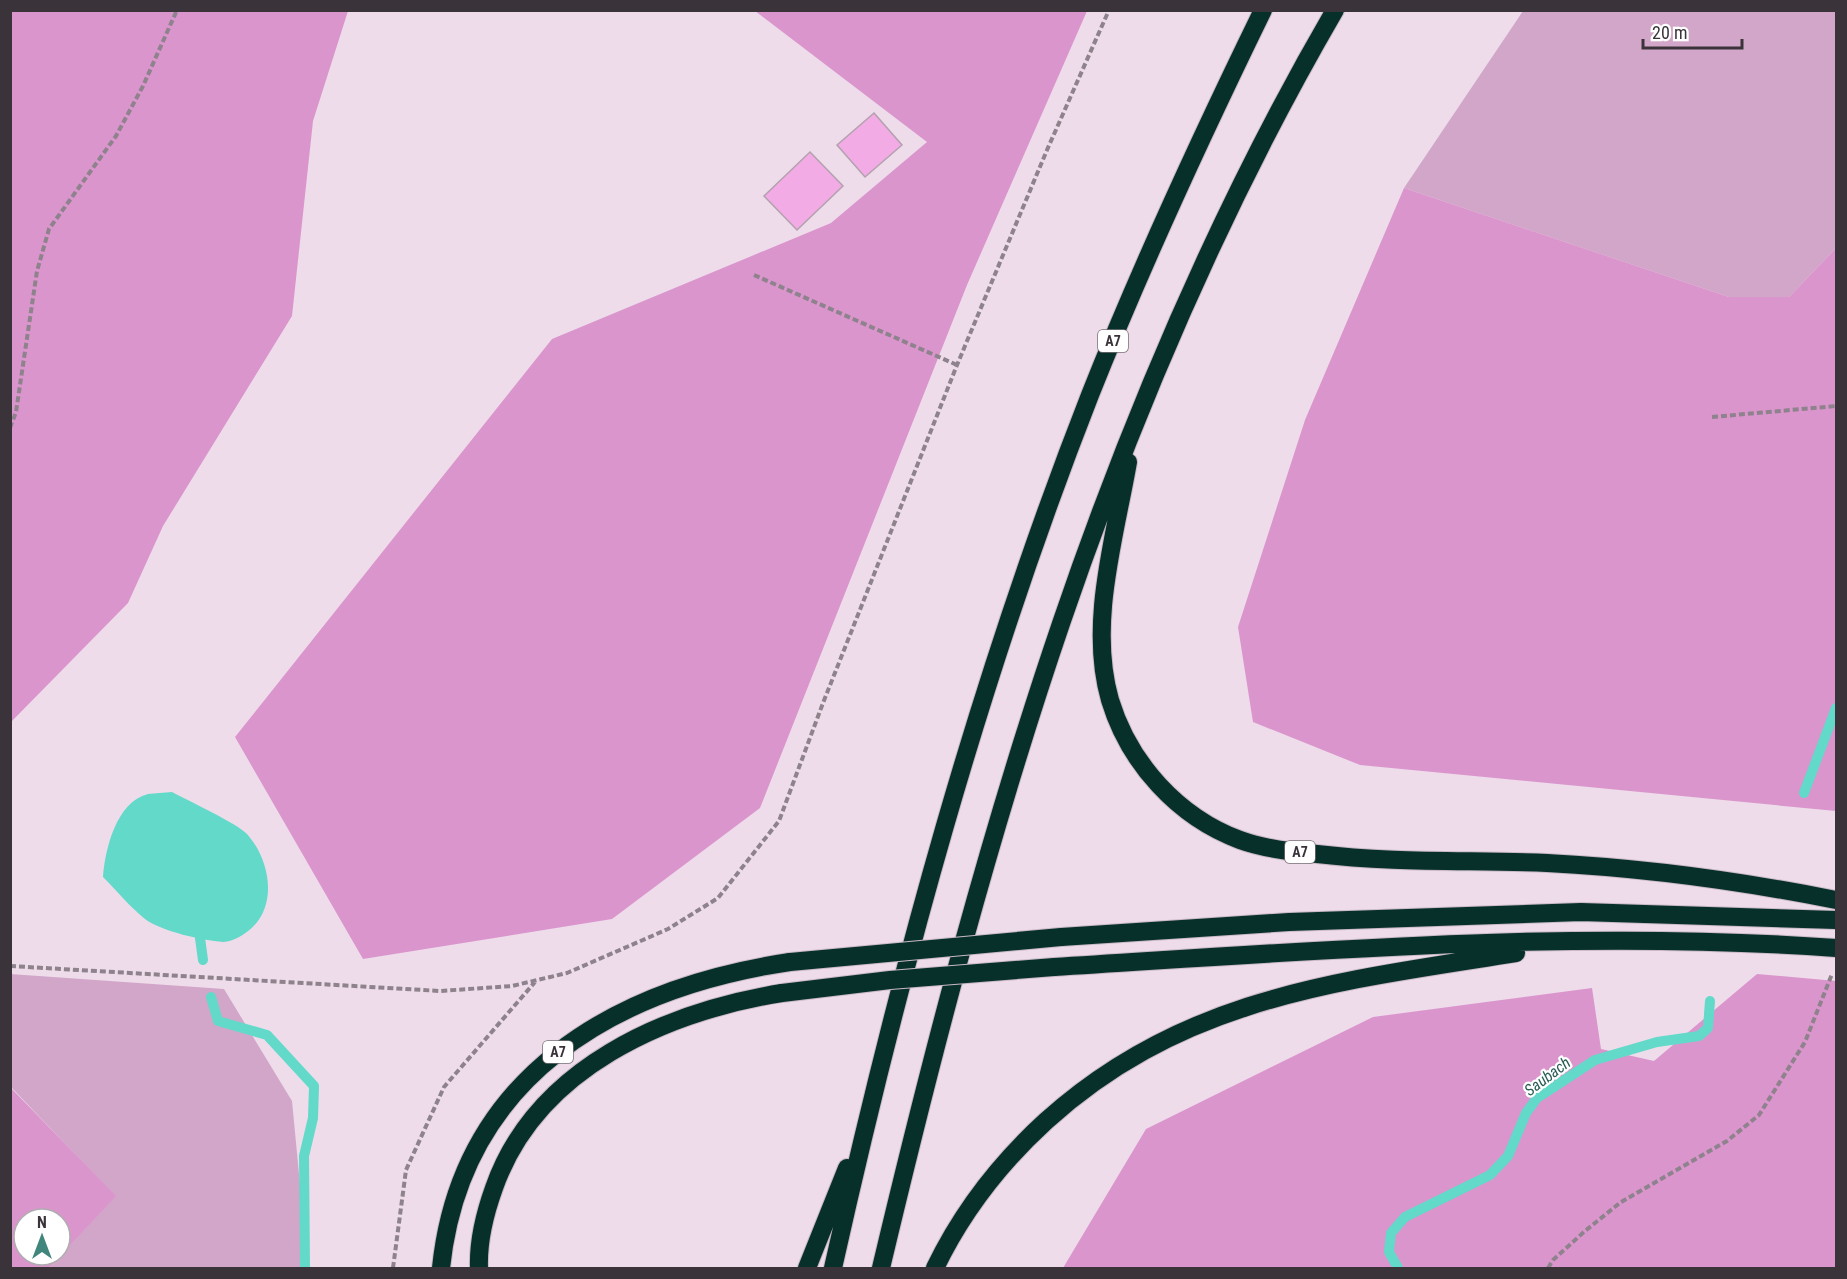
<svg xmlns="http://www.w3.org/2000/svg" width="1847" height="1279" viewBox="0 0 1847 1279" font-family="'Roboto Condensed',sans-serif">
<rect width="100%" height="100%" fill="#eedcea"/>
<path fill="#d2a6c9" d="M1523,11H1836V248L1789,297H1729L1404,188Z
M10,974L224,989L292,1101L308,1268H49L115,1196L11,1087Z"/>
<path fill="#da95cd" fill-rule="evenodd" d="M11,10L348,11L313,121L292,316L163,526L128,603L11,722Z
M755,11H1087L967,285L760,808L612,919L363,959L235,737L552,339L831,223L927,142Z
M1404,188L1729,297H1789L1836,248V811L1360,765L1253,722L1238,627L1305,420Z
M1757,974L1836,981V1268H1063L1146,1129L1373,1017L1592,988L1601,1049L1654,1061Z
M10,1087L116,1196L49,1268H11ZM24,1219H60V1255H24Z"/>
<path fill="#62d9c9" d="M172,792C187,800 238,824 247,834C272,862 279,912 244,934C238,938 230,942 223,942C202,940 163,932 145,919C130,907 117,891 103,877C105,850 116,802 148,794C155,793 164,793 172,792Z"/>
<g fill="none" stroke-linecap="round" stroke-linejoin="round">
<path stroke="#62d9c9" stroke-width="10" d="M1804,793L1836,708
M200,938L203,960
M211,997L218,1021L267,1035L314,1086L313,1118L304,1156L305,1268
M1398,1268L1389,1252L1391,1233L1405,1217L1490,1175L1508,1156L1526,1113L1537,1098L1595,1060L1657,1042L1699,1036L1708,1028L1710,1001"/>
</g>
<path fill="#f2abe4" stroke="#b3a1af" stroke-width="1.5" d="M874,113L902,145L865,177L837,145Z
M810,152L843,186L797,230L764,196Z"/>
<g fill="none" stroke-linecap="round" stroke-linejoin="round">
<g stroke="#cabac7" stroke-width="20">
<path id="highway" d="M1128,462C1115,537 1088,624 1110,700C1129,763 1178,817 1240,840C1265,849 1291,852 1317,854C1393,863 1470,860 1547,863C1644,868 1741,881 1836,900
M1061,937L1289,922L1581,912L1836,920
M1054,967C1314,951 1576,929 1836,948
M441,1268C461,1076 615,988 790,962
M479,1268C478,1242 485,1213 494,1188C536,1068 665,1012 782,993
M807,1268L847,1168
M833,1268C899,973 979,678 1090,395C1142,264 1201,137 1263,10
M881,1268C985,831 1107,402 1335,10
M935,1268C962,1212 1000,1163 1046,1121C1184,996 1341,981 1516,953"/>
</g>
<path stroke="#8e828c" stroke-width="4" stroke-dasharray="6 3" stroke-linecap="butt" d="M754,275L957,365
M1712,417L1836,406
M10,428L16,412L37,271L49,229L116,136L143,86L177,10
M10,966L440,991L512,986L567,973L668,929L718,898L779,821L823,703L957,365L1047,150L1109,10
M393,1268L406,1170L444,1087L535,982
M1548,1268L1553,1260L1585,1231L1621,1202L1727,1141L1759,1115L1805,1042L1832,974"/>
<use href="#highway" stroke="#08302b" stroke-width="18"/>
<g stroke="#cabac7" stroke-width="20" stroke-linecap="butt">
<path id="highway-bridge" d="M790,962L1061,937
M782,993L890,980L1054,967"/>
</g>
<use href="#highway-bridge" stroke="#08302b" stroke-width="18"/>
</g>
<g text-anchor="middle" stroke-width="4.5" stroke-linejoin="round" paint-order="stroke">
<g fill="#fff" stroke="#757074" stroke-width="1.5">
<rect x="1098" y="330" width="30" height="22" rx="4.5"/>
<rect x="1285" y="841" width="30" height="22" rx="4.5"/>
<rect x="543" y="1041" width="30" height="22" rx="4.5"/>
</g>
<g font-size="14" font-weight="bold" fill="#3a3339">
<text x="1113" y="346">A7</text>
<text x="1300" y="857">A7</text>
<text x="558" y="1057">A7</text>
</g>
<g font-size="16" font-style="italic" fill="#2a5d56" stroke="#fff">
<text transform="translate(1547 1076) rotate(-37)" y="6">Saubach</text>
</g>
</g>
<rect width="1847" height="1279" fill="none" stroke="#3a3339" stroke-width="24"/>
<g transform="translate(42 1237)"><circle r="28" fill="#ffffff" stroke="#b0adb0" stroke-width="1.5"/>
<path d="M0-4.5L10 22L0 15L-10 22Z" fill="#41867d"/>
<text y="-9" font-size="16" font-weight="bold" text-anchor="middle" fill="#3a3339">N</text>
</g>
<path d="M1643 39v9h99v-9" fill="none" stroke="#3a3339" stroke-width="3"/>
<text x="1652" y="39" font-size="18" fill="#3a3339" stroke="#ffffff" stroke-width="4.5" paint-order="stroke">20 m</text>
</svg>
